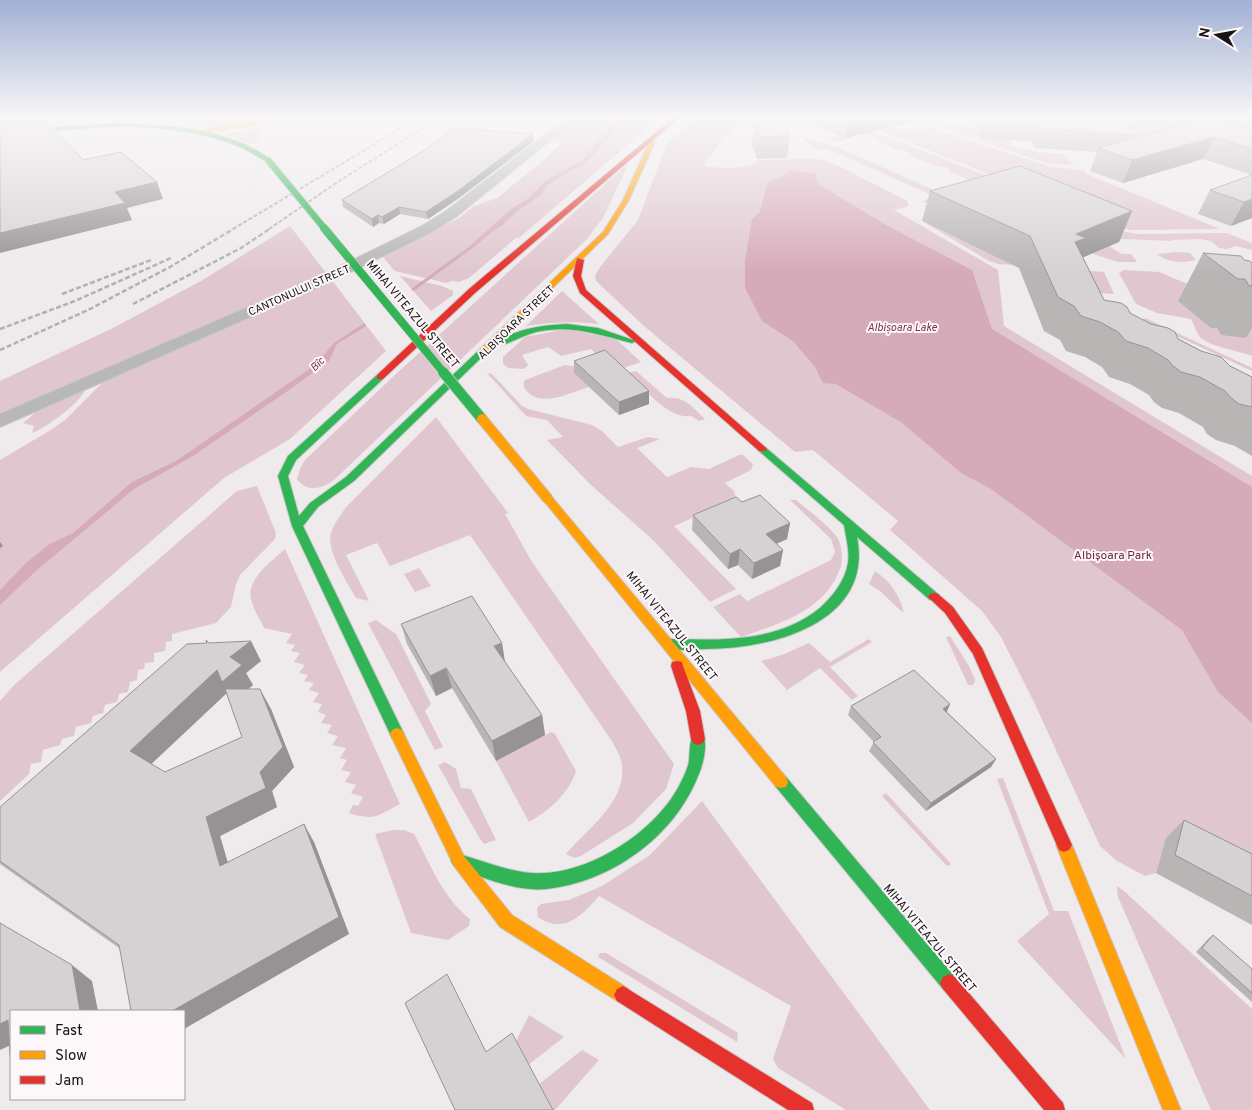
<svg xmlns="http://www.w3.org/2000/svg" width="1252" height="1110" viewBox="0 0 1252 1110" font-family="Overpass,sans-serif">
<rect width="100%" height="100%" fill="#efeaec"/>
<path fill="#e0c7cf" d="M174,117H265C248,123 185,135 174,117Z
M578,117H660L519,238H516L469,278L459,282L452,281L446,283L395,271L382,256L459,218L474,206L497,198L545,159L562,142L551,140L552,138Z
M697,117H742L702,166C716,168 750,171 760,160L813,159L824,160L845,169L907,201L909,206L894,210L998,270L1004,326L1252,476V883L1166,839L1156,873L1145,876L1117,861L1100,846L1034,702L1001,637L982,611L890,530L898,521L813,450L795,452L644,326L596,281L595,276L600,267L638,220L667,143Z
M1083,117H1151L1230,144L1115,155Z
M941,124L1005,128L1013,147L1037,152L1063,154L1074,165L1050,164L953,132Z
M264,127L259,143L251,144L225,134Z
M873,128C893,127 913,132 932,128L1051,167L1085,170L1084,172L1089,175L1220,229L1129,230Z
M868,129L1020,189L969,180L949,171L948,168L931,164L911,156V153L895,149L878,142L877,139L859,133L843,137L848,139L835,142L826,138Z
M800,136L837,147L961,202L933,204L921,202L934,196L828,149L816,150Z
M624,167H627L603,218L586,240L334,480C322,489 307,493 297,479L300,469L305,460L396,374Z
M922,221L959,239L965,238L1014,265L998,264L989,261Z
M290,226L327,274L0,416V381L113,328L201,281Z
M1122,231L1137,234L1227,233L1252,243V250L1235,246L1227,249L1219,248L1211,241L1200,239L1172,240L1173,241L1123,239L1109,246L1122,254H1131L1137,262H1118L1090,253Z
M1178,252L1190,253L1196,260C1182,263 1168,263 1157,254Z
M1124,270L1159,272L1252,311V356C1239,351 1208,346 1200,337C1196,332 1194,324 1191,319L1157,313L1136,304L1119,273Z
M1090,271L1104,272L1114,294L1100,293Z
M400,276L442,286L453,291V295L431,311Z
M331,279L386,351L290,439L224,478L0,672V460L49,431L65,420L103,382Z
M562,291L599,324C573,321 551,322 526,326Z
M1145,318L1252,368V371L1142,320Z
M567,329L616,339L641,362L615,371L591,349L561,356L548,347L522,355L528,365L524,369L508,368L503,364V357L525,337Z
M565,365L579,367L575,373L589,387C572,392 540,409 526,390C523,386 523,384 525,380Z
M636,371L667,398C685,396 693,408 705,419L699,421L691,416C669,420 644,388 628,373Z
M487,373L492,374L521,405L528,409L592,425L602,431L618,447L648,437L660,439L637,448L667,477L691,467L709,469L739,455H743L753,464L751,470L725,483L734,491L736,499L674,526L736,589L710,602L654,541L590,484L547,440L563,437L547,420L526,416Z
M86,388C82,402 47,427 32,433L34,426L23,423L36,412Z
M436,417L508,513L505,514L532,562L674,764L666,789L633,823L581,856L574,858L566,854C586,830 626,802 622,767C622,758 616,749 612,741L470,535L390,566L377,543L346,555L369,601L356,598C347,582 326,551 331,533C334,523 341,515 347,506Z
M257,486L276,533L275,539L240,575L236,584L231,607L216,623L172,634V641L166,642L165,651L154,653V662L145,663L144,669L138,670L137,680L130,682L128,692L119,694L117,702L105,705L103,713L93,716L91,723L76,727L74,736L62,739L60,745L43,750L41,762L31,764L29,774L0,801V701L14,685L237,491Z
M790,500H796C809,511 825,522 836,536C842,543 843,557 841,566C827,610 781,623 741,637L713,607L740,594L747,601L831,560L835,552L831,539Z
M285,549L400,804C377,816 374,821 349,813L353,805L358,806L363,797L351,793L356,785L345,782L351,772L341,770L347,760L340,758L346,748L332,745L338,736L327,733L332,725L321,723L326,715L318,712L322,704L313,702L319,693L309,690L314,683L304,681L308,675L299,673L305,665L294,662L300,653L291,651L295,645L286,643L292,634L264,628C260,619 253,609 251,599C246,579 272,561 285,549Z
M419,568L431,586L415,592L404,574Z
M875,571C890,581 899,594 904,612L901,611L881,592L869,584Z
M376,620L396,634L431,704L425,711L443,747L435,750L368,623Z
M950,636L969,666L975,680L973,685H968L946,637Z
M869,639L872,642L830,667L858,696L852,700L820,668L787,690L761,661L782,655L809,643L830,662Z
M551,732L555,734L576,771C569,793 549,811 529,822L496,761Z
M445,762L456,769L461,788L471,789L496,840L484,844L480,839L438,765Z
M1003,778L1054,911H1068L1126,1059L1017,941L1049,914L997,779Z
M886,793L951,864L947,866L882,796Z
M702,801L930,1110H846L778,1068L773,1059L791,1006L599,896C582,915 565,935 538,917L537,908L541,904L569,900L602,886L650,855Z
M393,830H404L414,834C431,865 442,897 470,919L469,926L448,940L411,933L375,834Z
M1117,886L1124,891L1252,1009V1110H1211L1118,897Z
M600,953H606L738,1033L737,1042L598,957Z
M529,1015L564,1037L527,1066L515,1043Z
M582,1050L599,1060L555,1110H551L538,1085Z"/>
<path fill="#d6abb9" d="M618,117H624L613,134L582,166L570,171L547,185L542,194L515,213L502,226L493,231L474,247L363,328L337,344L329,361L289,390L193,456L134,489L36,571L0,605V590L26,563L48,545L73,533L132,482L176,461L315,365L334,343L363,324L470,246L512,208L529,198L544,182L583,160Z
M790,171L815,173L818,184L886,225L972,270L992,329L1252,487V723L1218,692L1182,630L991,489L961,473L902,423L836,384L823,383L815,367L793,341L762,321L745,288V261L752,219L760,212L767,184L772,180L780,178Z"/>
<path fill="#efeaec" d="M409,287L415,293L368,328L363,321Z"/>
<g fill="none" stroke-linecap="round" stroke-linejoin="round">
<g stroke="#cbc8c9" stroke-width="2">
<path id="street" d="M568,117H579L456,217L430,233L328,283L0,427V414L318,277L420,227L446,211Z
M1152,117H1166L1252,145V152L1153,119Z"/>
</g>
<g stroke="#cbc8c9" stroke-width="2">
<path id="fast" d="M120,123C168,125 232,129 271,160L266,161C256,156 246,149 235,145C160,117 78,127 0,138V134L59,127Z
M567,324L598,328L636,341L632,343C600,335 570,324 536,332C525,335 514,341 503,345L499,342C516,328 546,325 567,324Z
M481,350L484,351V355L354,481L318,507L303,526L404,734L402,738L397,740L392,738L292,526L278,476L288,456L377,375H383V379L296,460L288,476L299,516L310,503L346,477L478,351Z
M762,446L765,447L938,594L940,597L938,600H930L857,537C874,623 771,649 706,649C693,649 677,652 665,647L663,644L665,641L669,639C721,640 777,643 820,608C833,596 845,581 848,563C850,551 846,538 844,525L759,451L757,449L759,447Z
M698,733L703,735C708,746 703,765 698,776C674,837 611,882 546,889C516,892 481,877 454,866L451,861L454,856L459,854C483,861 507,871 532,873C587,877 658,831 681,782C684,776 688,768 689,761C690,752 689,743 693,735Z
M781,776L786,777L955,977L958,983L955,989L949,992L943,989L776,787L774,782L776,777Z"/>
</g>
<g stroke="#cbc8c9" stroke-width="2">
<path id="slow" d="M269,117H276L247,127L204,132L201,130L246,123Z
M652,140L655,142L629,200L608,234L484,355H478V351L603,232L623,200L649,142Z
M548,496L552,497L786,777L788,782L786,787L781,788L776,787L544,501L543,499L544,497Z
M397,728L402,730L464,856L512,915L629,989L632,995L629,1001L623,1004L617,1001L500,927L454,866L390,734L392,730Z
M1064,838L1069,840L1072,845L1181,1110H1163L1056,845L1059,840Z"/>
</g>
<g stroke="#cbc8c9" stroke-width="2">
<path id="jam" d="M674,117H680L475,293L383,379H377V375L469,289Z
M577,258L584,260L581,276L586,290L765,447L767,449L765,451H759L580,293L573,276Z
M934,593L938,594L953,607L982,648L1072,845L1069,850L1064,852L1059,850L973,654L945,613L928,597L930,594Z
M677,661L682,662L683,666L700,711L705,739L703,743L698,745L693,743L691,739L686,711L671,666L672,662Z
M949,974L955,977L1063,1103L1065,1110H1044L943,989L940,983L943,977Z
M623,986L812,1103L814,1110H788L617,1001L614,995L617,989Z"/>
</g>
<use href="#street" fill="#b9b8b8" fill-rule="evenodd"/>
<use href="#fast" fill="#30b455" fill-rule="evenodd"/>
<use href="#slow" fill="#ff9f0a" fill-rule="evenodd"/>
<use href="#jam" fill="#e5322d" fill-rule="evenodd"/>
<path stroke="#b3b0b0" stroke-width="2" stroke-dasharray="4 2" stroke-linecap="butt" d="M233,229L420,117
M269,229L339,181L441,117"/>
<path stroke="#b3b0b0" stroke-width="2.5" stroke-dasharray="5 2.5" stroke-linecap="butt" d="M62,294L151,260
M133,304L241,248L271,228
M0,329L75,301L171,258
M0,350L88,310L170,267L235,228"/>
<g stroke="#cbc8c9" stroke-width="8" stroke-linecap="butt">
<path id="fast-bridge-far2" d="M268,160L325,229"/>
</g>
<g stroke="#cbc8c9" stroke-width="9" stroke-linecap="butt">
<path id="fast-bridge-far1" d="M324,228L444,373"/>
</g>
<g stroke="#cbc8c9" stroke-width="12" stroke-linecap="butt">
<path id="fast-bridge" d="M443,372L482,419"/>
</g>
<g stroke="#cbc8c9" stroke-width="12" stroke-linecap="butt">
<path id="slow-bridge" d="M482,419L548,499"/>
</g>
<use href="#fast-bridge-far2" stroke="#30b455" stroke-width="6"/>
<use href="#fast-bridge-far1" stroke="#30b455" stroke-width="8"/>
<use href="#fast-bridge" stroke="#30b455" stroke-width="10"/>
<use href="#slow-bridge" stroke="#ff9f0a" stroke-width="10"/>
</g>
<path fill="#b8b5b5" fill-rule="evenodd" d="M797,117H933L845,138Z
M972,117H1125L1138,135L1137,137L1193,121L1180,117H1252V218L1231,226L1198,214L1210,190L1252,175L1203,159L1123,183L1090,171L1097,152L1034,148L1031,141L981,139Z
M754,124L790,136L787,158L757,159L752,145Z
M534,141L459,198L428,219L400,214L384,224L379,223L373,227L343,207L342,200Z
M930,191L1132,211L1119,242L1083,257L1104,300L1252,377V456L1235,446L1216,440L1207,434L1203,427L1179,413L1162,408L1154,402L1149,395L1130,384L1109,377L1102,367L1085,357L1066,351L1060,340L1044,331L1019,268L922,221Z
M1203,253L1244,260L1252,263V328L1246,338L1221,335L1217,328H1211L1178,301Z
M574,361L649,391V404L619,415L574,373Z
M742,502L790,523L787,539L776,544L783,550L780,566L752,579L738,565L728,569L692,530L693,515Z
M401,624L502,643L505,662L542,715L545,735L496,761L452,688L436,696L407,644Z
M209,643L261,661L246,673L253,685L248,689L271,709L294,767L272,791L277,807L220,836L228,863L314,842L349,934L119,948L0,864V807ZM226,693L242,737L165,772L151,764Z
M950,704L947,712L996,759L991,767L926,811L869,751L874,742L848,715L851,706Z
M1184,820L1252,854V925L1156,873L1166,838Z
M1213,935L1252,969V1002L1196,952L1208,939Z"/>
<path fill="#969394" d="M0,117H40L43,124L0,130Z
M859,117H933L845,138L849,119Z
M533,134L534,141L459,198L428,219L426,212Z
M1214,137L1203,159L1123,183L1132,160Z
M157,182L163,199L127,208L132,220L0,253V233L115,192Z
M1252,199V218L1231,226L1244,202Z
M399,207L400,214L384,224L382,217Z
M1132,211L1119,242L1077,260L1073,270L1076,234Z
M378,215L379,223L373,227L372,219Z
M649,391V404L619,415V402Z
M790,523L787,539L763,550L766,534Z
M0,542L3,546L0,548Z
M740,549L738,565L728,569L730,554Z
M783,550L780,566L752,579L754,563Z
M251,641L261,661L246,673L253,685L233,702L228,692L145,770L130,751L230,657Z
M502,643L505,663L494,646Z
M446,668L452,688L436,696L430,676Z
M260,689L271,709L294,767L272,791L277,807L220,836L234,884L220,866L206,817L260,772Z
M950,704L946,713L943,709Z
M542,715L545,735L496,761L492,741Z
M996,759L991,767L926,811L931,803Z
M304,824L314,842L349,934L184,1029V1011H172Z
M72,965L92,981L98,1011H80Z
M8,1020L11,1045L0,1050V1024Z"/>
<path fill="#d6d2d3" stroke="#969394" d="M764,117H780L790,136L760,137L754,124Z
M843,117H859L849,119Z
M986,117H1125L1138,135L1040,129L1037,122L987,119Z
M1208,117H1213L1252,129V149L1214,137L1132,160L1098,148Z
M47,121L83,160L121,152L157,182L115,192L125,203L0,233V125Z
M454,128L533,134L458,191L426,212L399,207L382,217L378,215L372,219L342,200L425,150Z
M1020,166L1132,211L1076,234L1086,238L1075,242L1104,300L1121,303L1127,307L1130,313L1151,324L1168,328L1175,332L1178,339L1201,351L1221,357L1230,366L1252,377V407L1239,404L1230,397L1225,391L1200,377L1181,372L1173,366L1168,360L1148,348L1126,341L1118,332L1100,322L1081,316L1074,306L1058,297L1030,236L930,191Z
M1252,175V199L1244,202L1210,190Z
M1203,253L1241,256L1244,260L1250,261L1252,263V286H1249L1245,279H1238Z
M605,350L649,391L619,402L574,361Z
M760,495L790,523L766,534L783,550L754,563L740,549L730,554L693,515L736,497L742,502Z
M472,596L502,643L494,646L542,715L492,741L446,668L430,676L401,624Z
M206,640L209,643L251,641L230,657L242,665L222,682L217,670L130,751L165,772L242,737L225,689H260L283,747L260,772L266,788L206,817L220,866L304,824L339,917L172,1011H131L119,945L0,861V807L187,644L207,643Z
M914,670L950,704L943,709L996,759L931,803L873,742L881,737L851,706Z
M1184,820L1252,854V896L1175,855Z
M0,923L72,965L80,1011H11V1055H10L8,1020L0,1024Z
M1213,935L1252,969V993L1202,948Z
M447,974L486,1052L512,1033L553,1110H455L405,1003Z"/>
<linearGradient id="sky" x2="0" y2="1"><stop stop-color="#a1b0d5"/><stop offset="0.43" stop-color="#f8f6f6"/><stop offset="1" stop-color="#f8f6f6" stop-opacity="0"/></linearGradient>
<rect width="1252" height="272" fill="url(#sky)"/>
<g text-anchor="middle" stroke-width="4" stroke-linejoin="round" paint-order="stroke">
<g font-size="11" fill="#151314" stroke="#fef7f9">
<text transform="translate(299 290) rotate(-24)" y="4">CANTONULUI STREET</text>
<text transform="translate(516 322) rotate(-44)" y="4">ALBIȘOARA STREET</text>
</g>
<g font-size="11" font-style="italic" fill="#7a314e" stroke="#fef7f9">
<text x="902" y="331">Albișoara Lake</text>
<text transform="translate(317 364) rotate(-44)" y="4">Bîc</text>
</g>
<g font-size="12" fill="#151314" stroke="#fef7f9">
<text transform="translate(413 314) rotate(50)" y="4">MIHAI VITEAZUL STREET</text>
<text transform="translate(672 626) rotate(51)" y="4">MIHAI VITEAZUL STREET</text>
<text transform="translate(930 938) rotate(50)" y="4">MIHAI VITEAZUL STREET</text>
</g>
<g font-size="12" fill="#6c2542" stroke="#fef7f9">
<text x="1113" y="559">Albișoara Park</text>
</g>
</g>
<rect x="10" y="1010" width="175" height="90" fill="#fef7f9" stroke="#a19c9d"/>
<rect x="20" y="1026" width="25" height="8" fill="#30b455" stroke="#a19c9d"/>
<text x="55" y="1035" font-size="15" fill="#151314">Fast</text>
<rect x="20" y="1051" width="25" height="8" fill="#ff9f0a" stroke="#a19c9d"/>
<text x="55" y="1060" font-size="15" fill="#151314">Slow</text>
<rect x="20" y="1076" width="25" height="8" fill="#e5322d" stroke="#a19c9d"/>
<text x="55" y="1085" font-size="15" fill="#151314">Jam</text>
<g transform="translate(1217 35) rotate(281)" stroke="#fef7f9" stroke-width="4" paint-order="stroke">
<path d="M0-4L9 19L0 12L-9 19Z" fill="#151314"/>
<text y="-8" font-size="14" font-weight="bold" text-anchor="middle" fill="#151314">N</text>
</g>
</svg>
